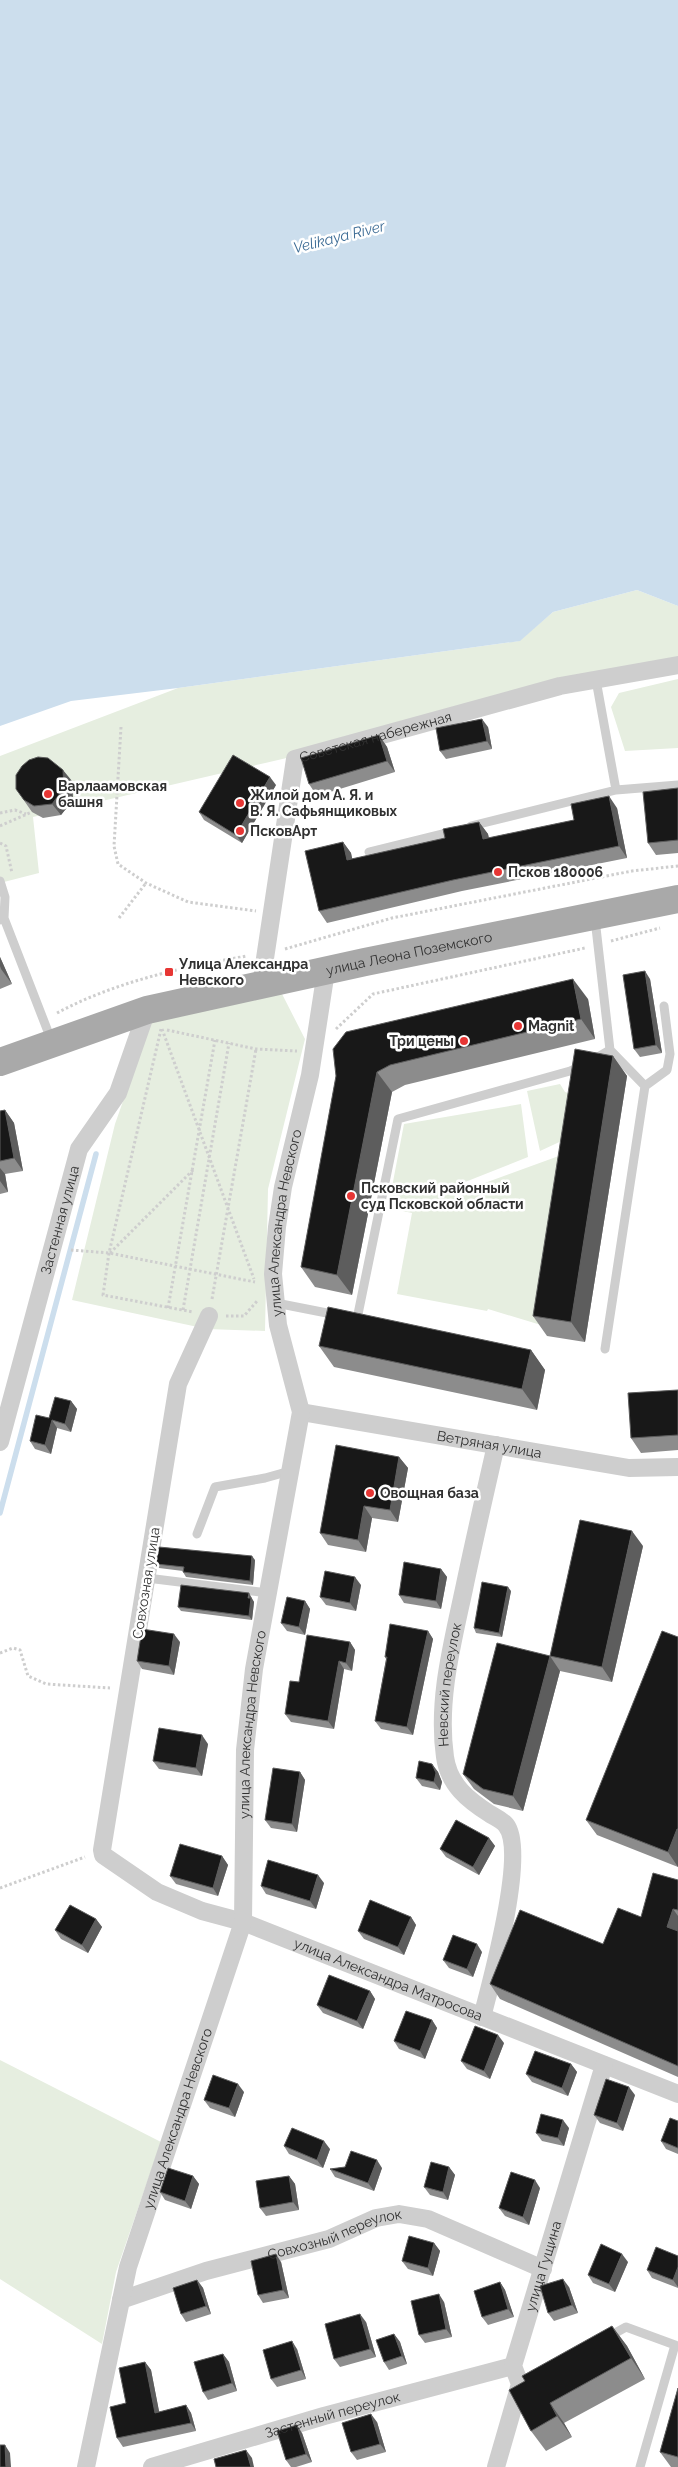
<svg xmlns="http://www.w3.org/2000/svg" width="678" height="2467" viewBox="0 0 678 2467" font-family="Raleway,sans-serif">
<rect width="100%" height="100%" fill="#fff"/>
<path fill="#e6eee0" d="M637,590L678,606V667L33,817L39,873L0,883V756L178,688L519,641L553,612Z
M678,679V748L625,751L611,707L619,693Z
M280,990L305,1039L268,1189L265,1331L207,1329L72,1300L115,1124L153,1016Z
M560,1084L565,1092L574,1095L568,1138L540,1151L527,1091Z
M521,1104L528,1157L455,1186L452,1195L461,1197L463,1191L567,1153L541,1325L488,1309L487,1311L397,1294L412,1213L388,1208L404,1124Z
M0,2060L161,2142L116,2272L102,2344L0,2279Z"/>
<path fill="#ccdeed" d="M0,0H678V606L637,590L553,612L520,641L178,688L71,701L0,726Z"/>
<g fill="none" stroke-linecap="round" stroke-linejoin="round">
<path stroke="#ccdeed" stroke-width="5.5" d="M0,1513L96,1154"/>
<path stroke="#cecece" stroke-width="3" stroke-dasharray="2.5 2.5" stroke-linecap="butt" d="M121,727L114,846L118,864L146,883L188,902L256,911
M0,813L15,810L26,814
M0,826L32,812
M0,843L6,846L12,873
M119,918L146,883
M611,941L660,928
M285,949L392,918L632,871L678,866
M57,1013C115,982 182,967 247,956
M161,1029L109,1253L103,1295L193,1312
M162,1029L254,1279
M336,1029L373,994L585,948
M167,1030L256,1049L297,1051
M71,1250L109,1253L255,1282
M110,1253L194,1169
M212,1299L256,1049
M168,1308L215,1040
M183,1310L229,1043
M226,1316H244L258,1300
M0,1653L13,1648L20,1650L28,1676L46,1684L110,1688
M0,1888L85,1857"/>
<path stroke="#cecece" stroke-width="9" d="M596,680L616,790
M471,826L616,790L678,785
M369,852L454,831
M0,881L5,897L4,918
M0,920L4,918L52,1042
M593,1060L610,1050L595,919
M645,1086L667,1070L670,1054L664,1006
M276,1303L337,1315
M357,1319L398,1119L570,1071L581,1066
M605,1349L645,1086L610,1050
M197,1534L215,1487L265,1478L290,1471
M147,1578L268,1593
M608,2337L626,2327L675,2345L640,2467"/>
<g stroke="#cecece" stroke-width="18">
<path id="s1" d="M261,985L295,759L560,686L678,665"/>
<path id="s2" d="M209,1316L178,1384L102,1850L103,1855L157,1892L202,1911L243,1922L678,2094"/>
<path id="s3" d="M301,1412L629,1468L678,1467"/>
<path id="s4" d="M0,1442L79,1149L118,1093L147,1010"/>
<path id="s5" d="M482,2017C491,1983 527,1851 506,1825C502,1820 495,1817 490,1814C468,1800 449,1785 445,1757C437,1701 452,1645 464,1589C474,1541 485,1493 496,1445"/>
<path id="s6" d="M121,2300L206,2271L329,2239L376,2218L399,2214L428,2219L543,2269"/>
<path id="s7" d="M86,2467L128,2267L243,1922L245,1750L254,1669L301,1412L278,1325L273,1274L277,1227L283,1187L310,1075L326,971"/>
<path id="s8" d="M152,2467L324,2416L513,2366"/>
<path id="s9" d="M496,2467L520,2384L513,2366L604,2065"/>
</g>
<path stroke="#a9a9a9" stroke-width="28" id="s10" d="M0,1062L147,1010L365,962L678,899"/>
</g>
<path fill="#8c8c8c" d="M488,727L492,749L446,759L440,751Z
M379,735L387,747L395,772L317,796L309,784Z
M72,781L73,800L61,815L43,818L32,812L16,789Z
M276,785L242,843L204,820L199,812Z
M678,788V853L656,855L648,843Z
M617,808L627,858L462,891L327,923L319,911L343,842L351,853L352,859L445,838L479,822L488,834L489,838L574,820Z
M0,957L12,984L0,989Z
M650,979L662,1053L640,1057L634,1049Z
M588,999L595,1039L405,1085L392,1092L352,1295L315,1287L301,1267L336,1076Z
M613,1056L627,1076L585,1342L547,1336L533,1316Z
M5,1110L14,1123L23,1171L5,1174L8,1192L0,1194V1111Z
M319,1346L531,1350L545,1370L537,1410L334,1367Z
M678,1390V1450L641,1453L631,1438Z
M71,1401L77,1409L71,1432L57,1428L51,1454L35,1449L30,1441L49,1418Z
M399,1457L408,1468L398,1522L372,1518L366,1552L328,1545L320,1533Z
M643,1546L612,1682L560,1671L523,1811L494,1804L474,1789L463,1774L550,1656Z
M255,1560L253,1585L186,1577L183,1572V1571L159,1568L156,1564Z
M441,1569L447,1577L441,1609L404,1603L399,1595Z
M361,1585L356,1611L326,1605L320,1597Z
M511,1591L502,1637L476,1633L474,1628Z
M252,1597L251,1598L254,1602L252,1620L181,1611L178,1607Z
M305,1601L310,1609L305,1635L287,1631L281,1623Z
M428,1631L433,1639L413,1735L381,1729L375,1721L386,1659L385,1657Z
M678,1637V1867L597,1835L586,1820Z
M180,1642L174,1675L142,1669L137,1661Z
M350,1642L355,1650L352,1671L344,1669L334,1729L291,1722L285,1714L299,1682Z
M208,1744L202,1776L159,1769L153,1761Z
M432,1764L438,1772L442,1782L440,1790L422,1786L416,1778Z
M300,1772L305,1780L297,1832L271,1828L265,1820Z
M489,1838L495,1846L479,1875L446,1857L440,1849Z
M222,1856L228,1865L218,1896L176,1884L170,1876Z
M678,1880V2077L500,1999L490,1984L603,1944L641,1917Z
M324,1883L316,1909L266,1894L261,1886Z
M411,1917L416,1925L404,1955L364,1939L358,1931Z
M96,1919L102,1927L88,1953L61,1939L55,1930Z
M482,1952L473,1977L449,1968L443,1960Z
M370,1991L375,1999L363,2029L323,2013L317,2005Z
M432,2020L437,2028L425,2059L399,2049L394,2041Z
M504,2043L490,2079L467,2069L461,2061Z
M571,2064L577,2072L568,2096L532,2082L526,2074Z
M244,2092L235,2117L210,2108L204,2100Z
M635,2095L623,2131L600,2123L594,2115Z
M678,2121V2154L666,2149L661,2141Z
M569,2128L564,2146L542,2141L536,2133Z
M284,2146L330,2149L323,2168L289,2154Z
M345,2167L382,2168L374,2191L335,2177L330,2169Z
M449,2167L455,2175L448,2200L430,2195L424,2187Z
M193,2176L199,2184L191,2209L165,2200L160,2192Z
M289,2176L295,2184L299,2210L266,2216L260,2208Z
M540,2188L529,2225L505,2216L499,2208Z
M434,2243L440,2251L433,2276L408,2269L402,2261Z
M678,2256V2288L652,2278L647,2270Z
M281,2262L289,2298L263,2303L258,2295Z
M628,2262L615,2292L593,2283L588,2275Z
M197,2280L203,2288L211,2314L186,2322L181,2314Z
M500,2282L505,2290L514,2317L488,2325L482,2317Z
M569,2287L578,2313L554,2321L548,2313Z
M444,2302L452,2337L425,2343L419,2335Z
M366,2322L376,2357L340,2367L334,2359Z
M612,2326L627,2346L645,2379L564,2423L572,2437L546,2451L531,2431L525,2381Z
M394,2334L400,2342L407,2364L389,2370L384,2362Z
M297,2349L306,2379L277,2387L271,2379Z
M223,2354L229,2362L237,2391L208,2400L203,2392Z
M145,2362L151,2370L159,2412L186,2405L191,2413L196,2431L123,2447L117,2438L126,2403Z
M678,2388V2467H671L660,2452Z
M377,2422L386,2452L357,2460L351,2452Z
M302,2433L312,2462L296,2467H291L286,2460Z"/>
<path fill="#5d5d5d" d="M482,719L488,727L492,749L487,741Z
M379,735L387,747L395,772L387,761Z
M63,770L72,781L73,800L61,815L52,804Z
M270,777L276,785L242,843L236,835Z
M609,796L617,808L627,858L619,846Z
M479,822L488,834L491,851L483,839Z
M343,842L351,853L355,872L347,860Z
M0,957L12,984L1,969L0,966Z
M645,971L650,979L662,1053L656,1045Z
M573,979L588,999L595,1039L581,1019Z
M613,1056L627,1076L585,1342L571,1322Z
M377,1072L392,1092L352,1295L337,1275Z
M5,1110L14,1123L23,1171L14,1158Z
M0,1168L5,1174L8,1192L0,1181Z
M531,1350L545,1370L537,1410L522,1389Z
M71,1401L77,1409L71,1432L65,1424Z
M52,1420L57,1428L51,1454L45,1445Z
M399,1457L408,1468L398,1522L390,1510Z
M364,1506L372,1518L366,1552L358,1540Z
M632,1531L643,1546L612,1682L602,1667Z
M252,1556L255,1560L253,1585L250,1581Z
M441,1569L447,1577L441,1609L436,1601Z
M355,1577L361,1585L356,1611L350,1603Z
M508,1587L511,1591L502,1637L499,1633Z
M249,1593L254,1602L252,1620L249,1616Z
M305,1601L310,1609L305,1635L299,1627Z
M428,1631L433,1639L413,1735L407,1727Z
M174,1634L180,1642L174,1675L169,1666Z
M350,1642L355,1650L352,1671L346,1663Z
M550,1656L560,1671L523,1811L513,1796Z
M339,1661L344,1669L334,1729L328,1721Z
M202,1735L208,1744L202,1776L196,1768Z
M432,1764L438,1772L442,1782L440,1790L434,1782Z
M300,1772L305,1780L297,1832L292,1824Z
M677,1829L678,1830V1867L668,1852Z
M489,1838L495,1846L479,1875L473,1867Z
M222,1856L228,1865L218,1896L213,1888Z
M318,1875L324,1883L316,1909L310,1901Z
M673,1909L678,1916V1940L667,1927Z
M411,1917L416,1925L404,1955L398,1947Z
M96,1919L102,1927L88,1953L82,1945Z
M477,1944L482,1952L473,1977L467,1969Z
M370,1991L375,1999L363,2029L357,2021Z
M432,2020L437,2028L425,2059L420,2051Z
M498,2035L504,2043L490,2079L484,2071Z
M571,2064L577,2072L568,2096L562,2088Z
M238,2084L244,2092L235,2117L229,2108Z
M629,2087L635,2095L623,2131L617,2123Z
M563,2120L569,2128L564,2146L558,2138Z
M324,2141L330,2149L323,2168L317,2160Z
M377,2160L382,2168L374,2191L368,2183Z
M449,2167L455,2175L448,2200L443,2192Z
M193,2176L199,2184L191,2209L185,2201Z
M289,2176L295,2184L299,2210L293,2202Z
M535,2180L540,2188L529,2225L523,2217Z
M434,2243L440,2251L433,2276L428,2268Z
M276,2254L281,2262L289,2298L283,2290Z
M622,2254L628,2262L615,2292L609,2284Z
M678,2267V2287L673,2280Z
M563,2279L569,2287L578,2313L572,2305Z
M197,2280L203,2288L211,2314L206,2306Z
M500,2282L505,2290L514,2317L508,2309Z
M439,2294L444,2302L452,2337L446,2329Z
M360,2314L366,2322L376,2357L370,2349Z
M612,2326L627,2346L645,2379L631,2358Z
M394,2334L400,2342L407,2364L402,2356Z
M292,2341L297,2349L306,2379L301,2370Z
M223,2354L229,2362L237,2391L232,2383Z
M145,2362L151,2370L161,2421L155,2413Z
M550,2403L564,2423L572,2437L557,2416Z
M186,2405L191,2413L196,2431L191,2423Z
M371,2414L377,2422L386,2452L380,2444Z
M297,2425L302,2433L312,2462L306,2454Z
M5,2445L10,2453L11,2467H6Z
M246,2450L252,2458L254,2467H251Z"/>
<path fill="#181818" stroke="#5d5d5d" d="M482,719L487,741L440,751L436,728Z
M379,735L387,761L309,784L301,758Z
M233,755L270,777L236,835L199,812Z
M38,757L48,758L63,770L64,788L52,804L34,806L24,800L16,789V775L22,766L29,760Z
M678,788V840L648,843L643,792Z
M609,796L619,846L453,880L319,911L305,851L343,842L347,860L445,838L443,829L479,822L483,839L574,820L571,804Z
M645,971L656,1045L634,1049L623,975Z
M573,979L581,1019L390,1065L377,1072L337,1275L301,1267L336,1076L333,1049L346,1032Z
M575,1049L613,1056L571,1322L533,1316Z
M5,1110L14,1158L0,1161V1111Z
M328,1307L531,1350L522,1389L319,1346Z
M678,1390V1435L631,1438L628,1393Z
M55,1397L71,1401L65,1424L52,1420L45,1445L30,1441L36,1415L49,1418Z
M336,1445L399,1457L390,1510L364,1506L358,1540L320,1533Z
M580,1520L632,1531L602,1667L550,1656Z
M159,1547L252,1556L250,1581L183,1572L184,1567L156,1564Z
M404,1562L441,1569L436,1601L399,1595Z
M325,1571L355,1577L350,1603L320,1597Z
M482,1582L508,1587L499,1633L474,1628Z
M181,1585L249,1593L248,1598H251L249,1616L178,1607Z
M287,1597L305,1601L299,1627L281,1623Z
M390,1624L428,1631L407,1727L375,1721L387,1657H385Z
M142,1629L174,1634L169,1666L137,1661Z
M662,1631L678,1637V1829H677L668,1852L586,1820Z
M307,1635L350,1642L346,1663L339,1661L328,1721L285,1714L290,1681L299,1682Z
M497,1643L550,1656L513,1796L483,1789L463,1774Z
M159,1728L202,1735L196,1768L153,1761Z
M419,1761L432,1764L436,1773L434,1782L416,1778Z
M273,1768L300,1772L292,1824L265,1820Z
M456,1820L489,1838L473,1867L440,1849Z
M180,1844L222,1856L213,1888L170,1876Z
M268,1860L318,1875L310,1901L261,1886Z
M653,1873L678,1880V1910L673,1909L667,1927L678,1931V2066L490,1984L520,1910L603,1944L618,1908L641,1917Z
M370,1900L411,1917L398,1947L358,1931Z
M70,1905L96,1919L82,1945L55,1930Z
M453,1935L477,1944L467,1969L443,1960Z
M329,1975L370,1991L357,2021L317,2005Z
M406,2011L432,2020L420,2051L394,2041Z
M475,2026L498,2035L484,2071L461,2061Z
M535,2051L571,2064L562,2088L526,2074Z
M213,2075L238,2084L229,2108L204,2100Z
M606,2079L629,2087L617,2123L594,2115Z
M541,2114L563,2120L558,2138L536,2133Z
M670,2118L678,2121V2148L661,2141Z
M292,2128L324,2141L317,2160L284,2146Z
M351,2151L377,2160L368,2183L330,2169L345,2167Z
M431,2162L449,2167L443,2192L424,2187Z
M168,2168L193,2176L185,2201L160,2192Z
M511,2172L535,2180L523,2217L499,2208Z
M289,2176L293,2202L260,2208L256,2181Z
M409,2236L434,2243L428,2268L402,2261Z
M601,2244L622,2254L609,2284L588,2275Z
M656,2247L678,2256V2267L673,2280L647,2270Z
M276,2254L283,2290L258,2295L251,2261Z
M563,2279L572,2305L548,2313L540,2286Z
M197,2280L206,2306L181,2314L173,2288Z
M500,2282L508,2309L482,2317L474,2291Z
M439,2294L446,2329L419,2335L411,2301Z
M360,2314L370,2349L334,2359L325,2324Z
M612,2326L631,2358L550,2403L557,2416L531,2431L509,2390L525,2381L522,2376Z
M394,2334L402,2356L384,2362L376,2340Z
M292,2341L301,2370L271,2379L263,2350Z
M223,2354L232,2383L203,2392L194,2362Z
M145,2362L155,2413L186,2405L191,2423L117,2438L110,2407L126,2403L119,2368Z
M678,2388V2457L660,2452Z
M371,2414L380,2444L351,2452L342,2423Z
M297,2425L306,2454L286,2460L277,2431Z
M0,2445H5L6,2467H0Z
M246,2450L251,2467H216L214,2459Z"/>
<g fill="#e73634" stroke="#fff" stroke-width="2">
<circle cx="48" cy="794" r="5"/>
<circle cx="240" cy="803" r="5"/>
<circle cx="240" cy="831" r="5"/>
<circle cx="498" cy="872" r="5"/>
<rect x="164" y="967" width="10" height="10" rx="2.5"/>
<circle cx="518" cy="1026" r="5"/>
<circle cx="464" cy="1041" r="5"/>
<circle cx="351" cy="1196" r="5"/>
<circle cx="370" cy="1493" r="5"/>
</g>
<g text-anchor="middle" stroke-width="5" stroke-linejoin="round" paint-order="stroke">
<g font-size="14" fill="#313131" stroke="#fff">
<text dy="5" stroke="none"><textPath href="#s1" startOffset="312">Советская набережная</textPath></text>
<text dy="5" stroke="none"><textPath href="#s10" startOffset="424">улица Леона Поземского</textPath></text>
<text dy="5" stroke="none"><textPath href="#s4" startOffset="230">Застенная улица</textPath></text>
<text dy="5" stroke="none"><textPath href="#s7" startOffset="1276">улица Александра Невского</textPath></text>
<text dy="5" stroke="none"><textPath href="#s3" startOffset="191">Ветряная улица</textPath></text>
<text transform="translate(146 1583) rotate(-81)" y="5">Совхозная улица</text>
<text dy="5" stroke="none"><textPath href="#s5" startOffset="364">Невский переулок</textPath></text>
<text dy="5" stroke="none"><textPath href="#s7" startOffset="766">улица Александра Невского</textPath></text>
<text dy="5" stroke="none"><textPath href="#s2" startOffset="865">улица Александра Матросова</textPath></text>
<text dy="5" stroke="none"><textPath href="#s7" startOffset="361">улица Александра Невского</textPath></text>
<text dy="5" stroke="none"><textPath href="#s6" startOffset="224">Совхозный переулок</textPath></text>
<text dy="5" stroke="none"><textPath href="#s9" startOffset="210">улица Гущина</textPath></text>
<text dy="5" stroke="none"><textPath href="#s8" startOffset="188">Застенный переулок</textPath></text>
</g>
<g font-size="14" font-weight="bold" fill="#313131" stroke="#fff" text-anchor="start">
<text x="58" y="791">Варлаамовская<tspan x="58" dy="16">башня</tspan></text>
<text x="250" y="800">Жилой дом А. Я. и<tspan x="250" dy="16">В. Я. Сафьянщиковых</tspan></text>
<text x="250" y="836">ПсковАрт</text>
<text x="508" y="877">Псков 180006</text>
<text x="179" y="969">Улица Александра<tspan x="179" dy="16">Невского</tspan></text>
<text x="528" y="1031">Magnit</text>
<text x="454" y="1046" text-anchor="end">Три цены</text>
<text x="361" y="1193">Псковский районный<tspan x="361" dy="16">суд Псковской области</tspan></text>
<text x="380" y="1498">Овощная база</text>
</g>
<g font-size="15" font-style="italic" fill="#3d6c95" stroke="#fff">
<text transform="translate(339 237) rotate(-14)" y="5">Velikaya River</text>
</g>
</g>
</svg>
